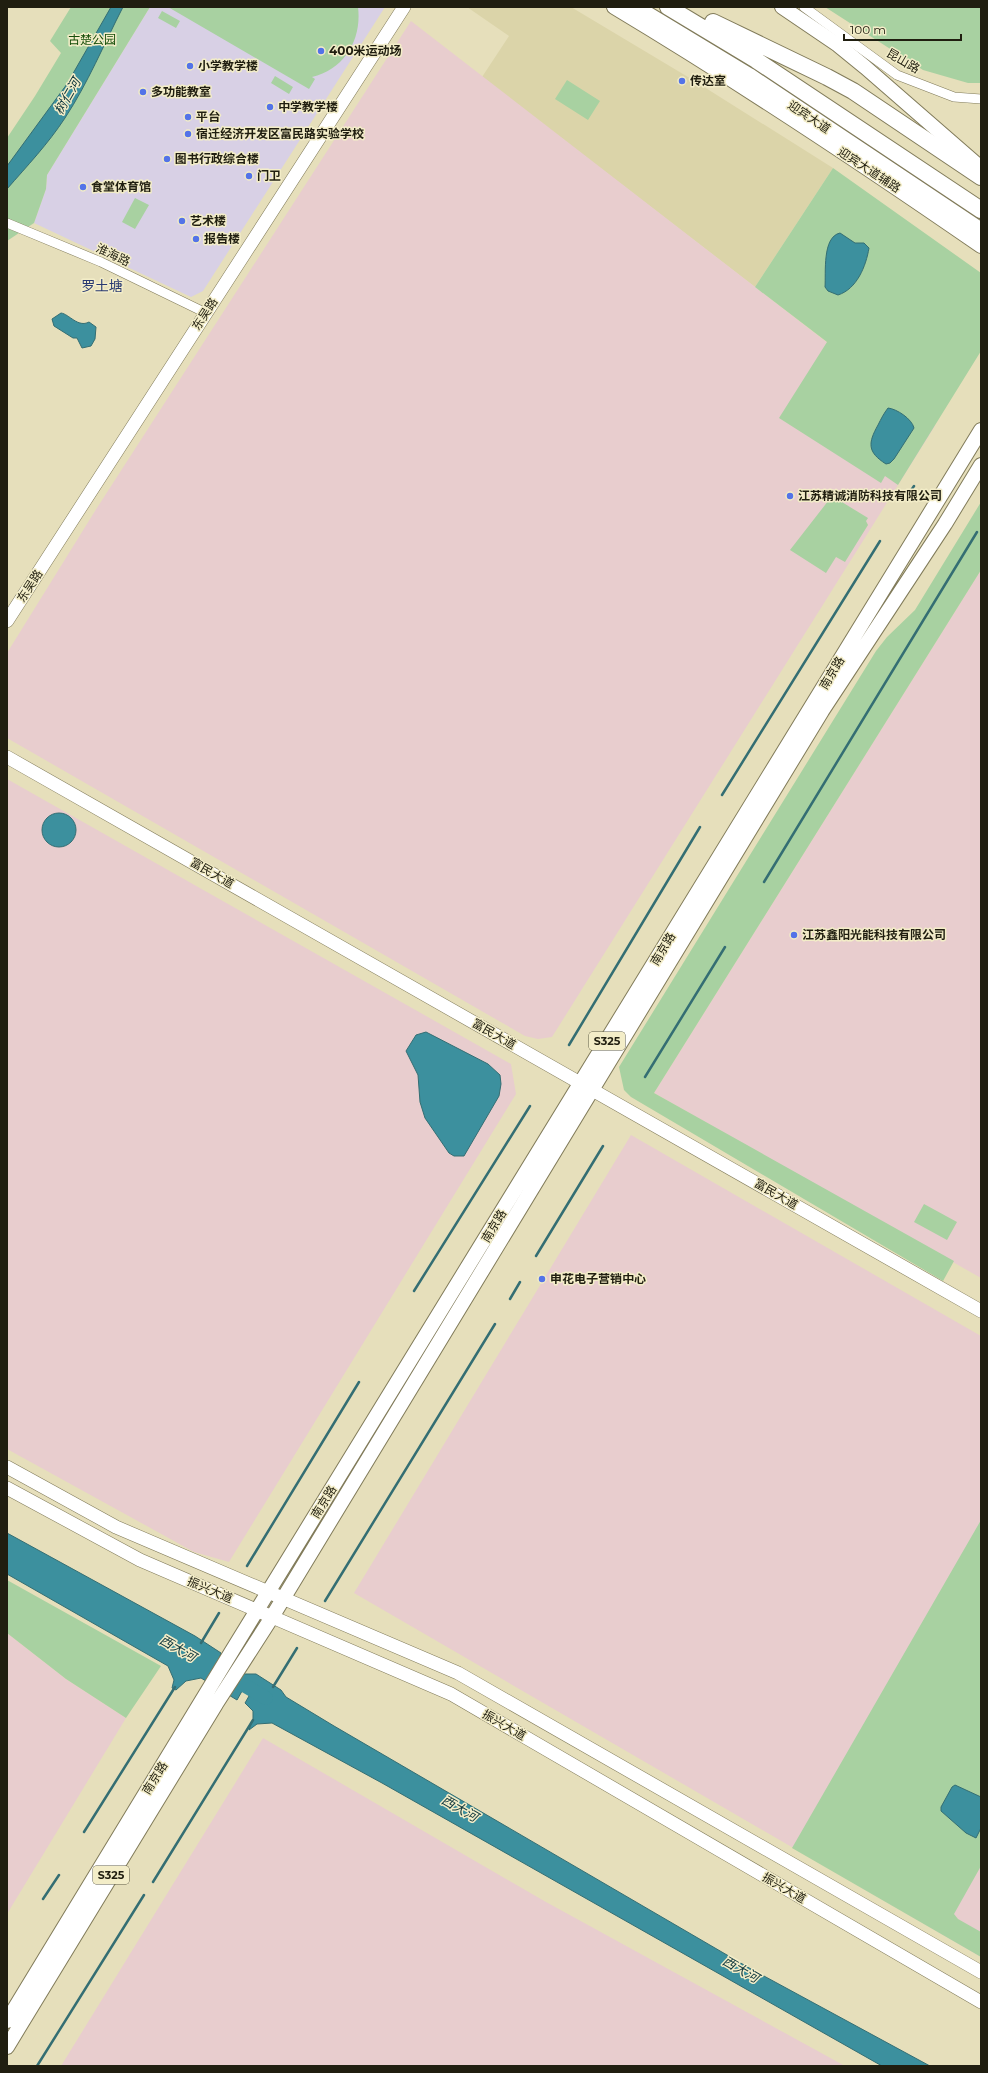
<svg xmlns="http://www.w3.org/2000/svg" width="988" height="2073" viewBox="0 0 988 2073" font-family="Montserrat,'Noto Sans SC',sans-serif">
<rect width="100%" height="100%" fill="#e6dfbb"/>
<path fill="#dbd4a9" d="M467,7H571L693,80L833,168L755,287L482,77L509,36Z"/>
<path fill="#e8cdce" d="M411,21L935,426L552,1037L538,1039L525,1036L7,738V653L95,511Z
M981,570V1278L654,1093Z
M7,779L511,1064L516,1094L229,1562L194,1552L7,1449Z
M631,1135L981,1336V1957L354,1593Z
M7,1633L66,1679L126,1718L7,1914Z
M263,1738L546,1902L845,2066H61Z"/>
<path fill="#d8d0e5" d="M150,7H385L203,291L191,297L34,223L46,189L47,175Z"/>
<path fill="#a8d1a1" d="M71,7H150L47,175L46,189L34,223L7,241V138L35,96L61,53L50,41Z
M168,7H358C362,39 345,69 312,77L315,79L309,89Z
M825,7H981V83H968L923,70Z
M162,11L180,21L176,28L158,18Z
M275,76L293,87L289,94L271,83Z
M567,80L600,101L588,120L555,99Z
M833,168L981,273V351L898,485L885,476L881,483L779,418L827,342L755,287Z
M135,198L149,205L135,229L122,222Z
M832,496L868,518L866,521L868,525L845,562L836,557L826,573L790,550Z
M981,502V570L654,1093L954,1261L943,1281L631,1097L624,1090L619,1067L876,651L887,637L915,610Z
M924,1204L957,1222L947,1240L914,1222Z
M981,1520V1866L954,1914L958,1919L981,1932V1957L792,1848Z
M7,1580L161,1666L126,1718L66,1679L7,1633Z"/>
<path fill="#3c909e" stroke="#346e73" d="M111,7H123C104,44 88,83 65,118C48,144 27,166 7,189V166L67,84Z
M840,233L855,243H864L869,248C866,266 857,289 838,295L828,291L825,287C826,273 822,237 840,233Z
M61,313C69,314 78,328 89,322L96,327L95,339L91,346L82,348L77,338H73L54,326L52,319Z
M888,408C897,409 912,419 914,428L894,459L890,463L886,464C867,452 868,443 878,425C881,419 884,413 888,408Z
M42 830a17 17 0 1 1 34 0a17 17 0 1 1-34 0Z
M426,1032L488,1064L500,1075L501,1084L499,1096L464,1156H454L449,1153L425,1118L420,1102L418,1075L406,1051L416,1035Z
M7,1533L195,1636L221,1653L219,1659L245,1674H256L281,1690L286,1697L334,1726L751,1969L930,2066H882L382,1783L272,1723L257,1724L249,1730L253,1719V1711L245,1703L249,1696V1684H246L237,1700L201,1678L186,1681L176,1690L172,1688L174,1680L168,1666L7,1574Z
M955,1785L981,1797V1828L976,1838L966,1833L941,1811V1807L952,1787Z"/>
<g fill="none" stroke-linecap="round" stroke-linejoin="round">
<path stroke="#346e73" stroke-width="2.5" d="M908,495L914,486
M722,795L880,541
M764,882L977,532
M569,1045L700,827
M645,1077L725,947
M536,1256L603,1146
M414,1291L530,1106
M510,1299L520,1282
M247,1566L359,1382
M325,1601L495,1324
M201,1643L219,1613
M273,1687L297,1648
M84,1832L175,1687
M153,1882L253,1720
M43,1899L59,1875
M37,2066L144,1895"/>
<path stroke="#3c909e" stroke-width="14" d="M228,1676L266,1698"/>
<g stroke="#817b5a" stroke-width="10">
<path id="street" d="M804,7L897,75L954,97L981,99
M7,223L101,262L206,313"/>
</g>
<g stroke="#817b5a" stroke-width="14">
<path id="secondary" d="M7,621L404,7
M7,757L981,1311
M7,1467L116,1527L458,1673L981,1972
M7,1488L140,1560L451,1694L981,2002"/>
</g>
<g stroke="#817b5a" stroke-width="16">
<path id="primary" d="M614,7C739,82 861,163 981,246
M782,7L838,45L865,67L981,168
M7,2021L232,1651L981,430
M7,2047L216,1704L272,1617L822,711L945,524L981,465"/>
</g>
<g stroke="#817b5a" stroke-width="18">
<path id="highway" d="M635,7L749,76L981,231
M668,7L756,60L981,210
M713,22L827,77L853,91L981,177"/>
</g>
<use href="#street" stroke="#fff" stroke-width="9"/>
<use href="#secondary" stroke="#fff" stroke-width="13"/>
<use href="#primary" stroke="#fff" stroke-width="14"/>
<use href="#highway" stroke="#fff" stroke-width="16"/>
</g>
<g fill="#5373e8" stroke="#f3edc8" stroke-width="1.5">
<circle cx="321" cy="51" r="4"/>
<circle cx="190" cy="66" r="4"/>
<circle cx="682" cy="81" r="4"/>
<circle cx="143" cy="92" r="4"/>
<circle cx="270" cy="107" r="4"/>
<circle cx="188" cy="117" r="4"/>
<circle cx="188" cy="134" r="4"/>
<circle cx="167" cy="159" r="4"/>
<circle cx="249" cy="176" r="4"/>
<circle cx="83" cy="187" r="4"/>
<circle cx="182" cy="221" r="4"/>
<circle cx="196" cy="239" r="4"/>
<circle cx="790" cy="496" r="4"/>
<circle cx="794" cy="935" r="4"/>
<circle cx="542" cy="1279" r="4"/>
</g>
<g text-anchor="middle" stroke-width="3" stroke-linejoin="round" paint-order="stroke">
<g fill="#f3edc8" stroke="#5f5c47" stroke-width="1">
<rect x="589" y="1032" width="36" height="18" rx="3"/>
<rect x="93" y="1866" width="36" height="18" rx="3"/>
</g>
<g font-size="11" font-weight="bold" fill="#201e10">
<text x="607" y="1045">S325</text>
<text x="111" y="1879">S325</text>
</g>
<g font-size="12" fill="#154d09" stroke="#f3edc8">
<text x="92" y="44">古楚公园</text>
</g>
<g font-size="12" font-weight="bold" fill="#201e10" stroke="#f3edc8" text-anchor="start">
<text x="329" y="55">400米运动场</text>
<text x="198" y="70">小学教学楼</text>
<text x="690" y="85">传达室</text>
<text x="151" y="96">多功能教室</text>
<text x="278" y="111">中学教学楼</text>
<text x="196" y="121">平台</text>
<text x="196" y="138">宿迁经济开发区富民路实验学校</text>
<text x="175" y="163">图书行政综合楼</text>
<text x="257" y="180">门卫</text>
<text x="91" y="191">食堂体育馆</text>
<text x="190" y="225">艺术楼</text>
<text x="204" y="243">报告楼</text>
<text x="798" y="500">江苏精诚消防科技有限公司</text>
<text x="802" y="939">江苏鑫阳光能科技有限公司</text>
<text x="550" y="1283">申花电子营销中心</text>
</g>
<g font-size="12" fill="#201e10" stroke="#f3edc8">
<text transform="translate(903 61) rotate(30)" y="4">昆山路</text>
<text transform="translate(809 117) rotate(34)" y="4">迎宾大道</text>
<text transform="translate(869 170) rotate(33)" y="4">迎宾大道辅路</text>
<text transform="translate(113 255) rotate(25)" y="4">淮海路</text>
<text transform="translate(205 314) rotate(-57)" y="4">东吴路</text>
<text transform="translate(30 586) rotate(-57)" y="4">东吴路</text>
<text transform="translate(832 673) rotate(-59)" y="4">南京路</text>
<text transform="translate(212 873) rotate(30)" y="4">富民大道</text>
<text transform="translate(663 949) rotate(-59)" y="4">南京路</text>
<text transform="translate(494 1034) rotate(30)" y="4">富民大道</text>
<text transform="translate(776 1194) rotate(30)" y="4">富民大道</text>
<text transform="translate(494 1226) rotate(-59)" y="4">南京路</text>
<text transform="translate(324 1502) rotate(-58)" y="4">南京路</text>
<text transform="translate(210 1590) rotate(23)" y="4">振兴大道</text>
<text transform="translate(504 1725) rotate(30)" y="4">振兴大道</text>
<text transform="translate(155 1778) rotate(-58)" y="4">南京路</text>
<text transform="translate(784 1888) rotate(30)" y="4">振兴大道</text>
</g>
<g font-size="13" font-style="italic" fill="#0f373d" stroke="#f3edc8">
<text transform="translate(67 96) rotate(-60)" y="5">树仁河</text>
<text transform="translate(178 1648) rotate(30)" y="5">西大河</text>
<text transform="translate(460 1808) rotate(30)" y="5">西大河</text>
<text transform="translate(741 1969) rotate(30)" y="5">西大河</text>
</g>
<g font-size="14" fill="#283972" stroke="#f3edc8">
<text x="102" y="291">罗土塘</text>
</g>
</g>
<rect width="988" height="2073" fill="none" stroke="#201e10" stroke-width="16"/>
<path d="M844 34v6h117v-6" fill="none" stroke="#201e10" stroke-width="2"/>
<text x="850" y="34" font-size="12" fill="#201e10" stroke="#f3edc8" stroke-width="3" paint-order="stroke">100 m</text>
</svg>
